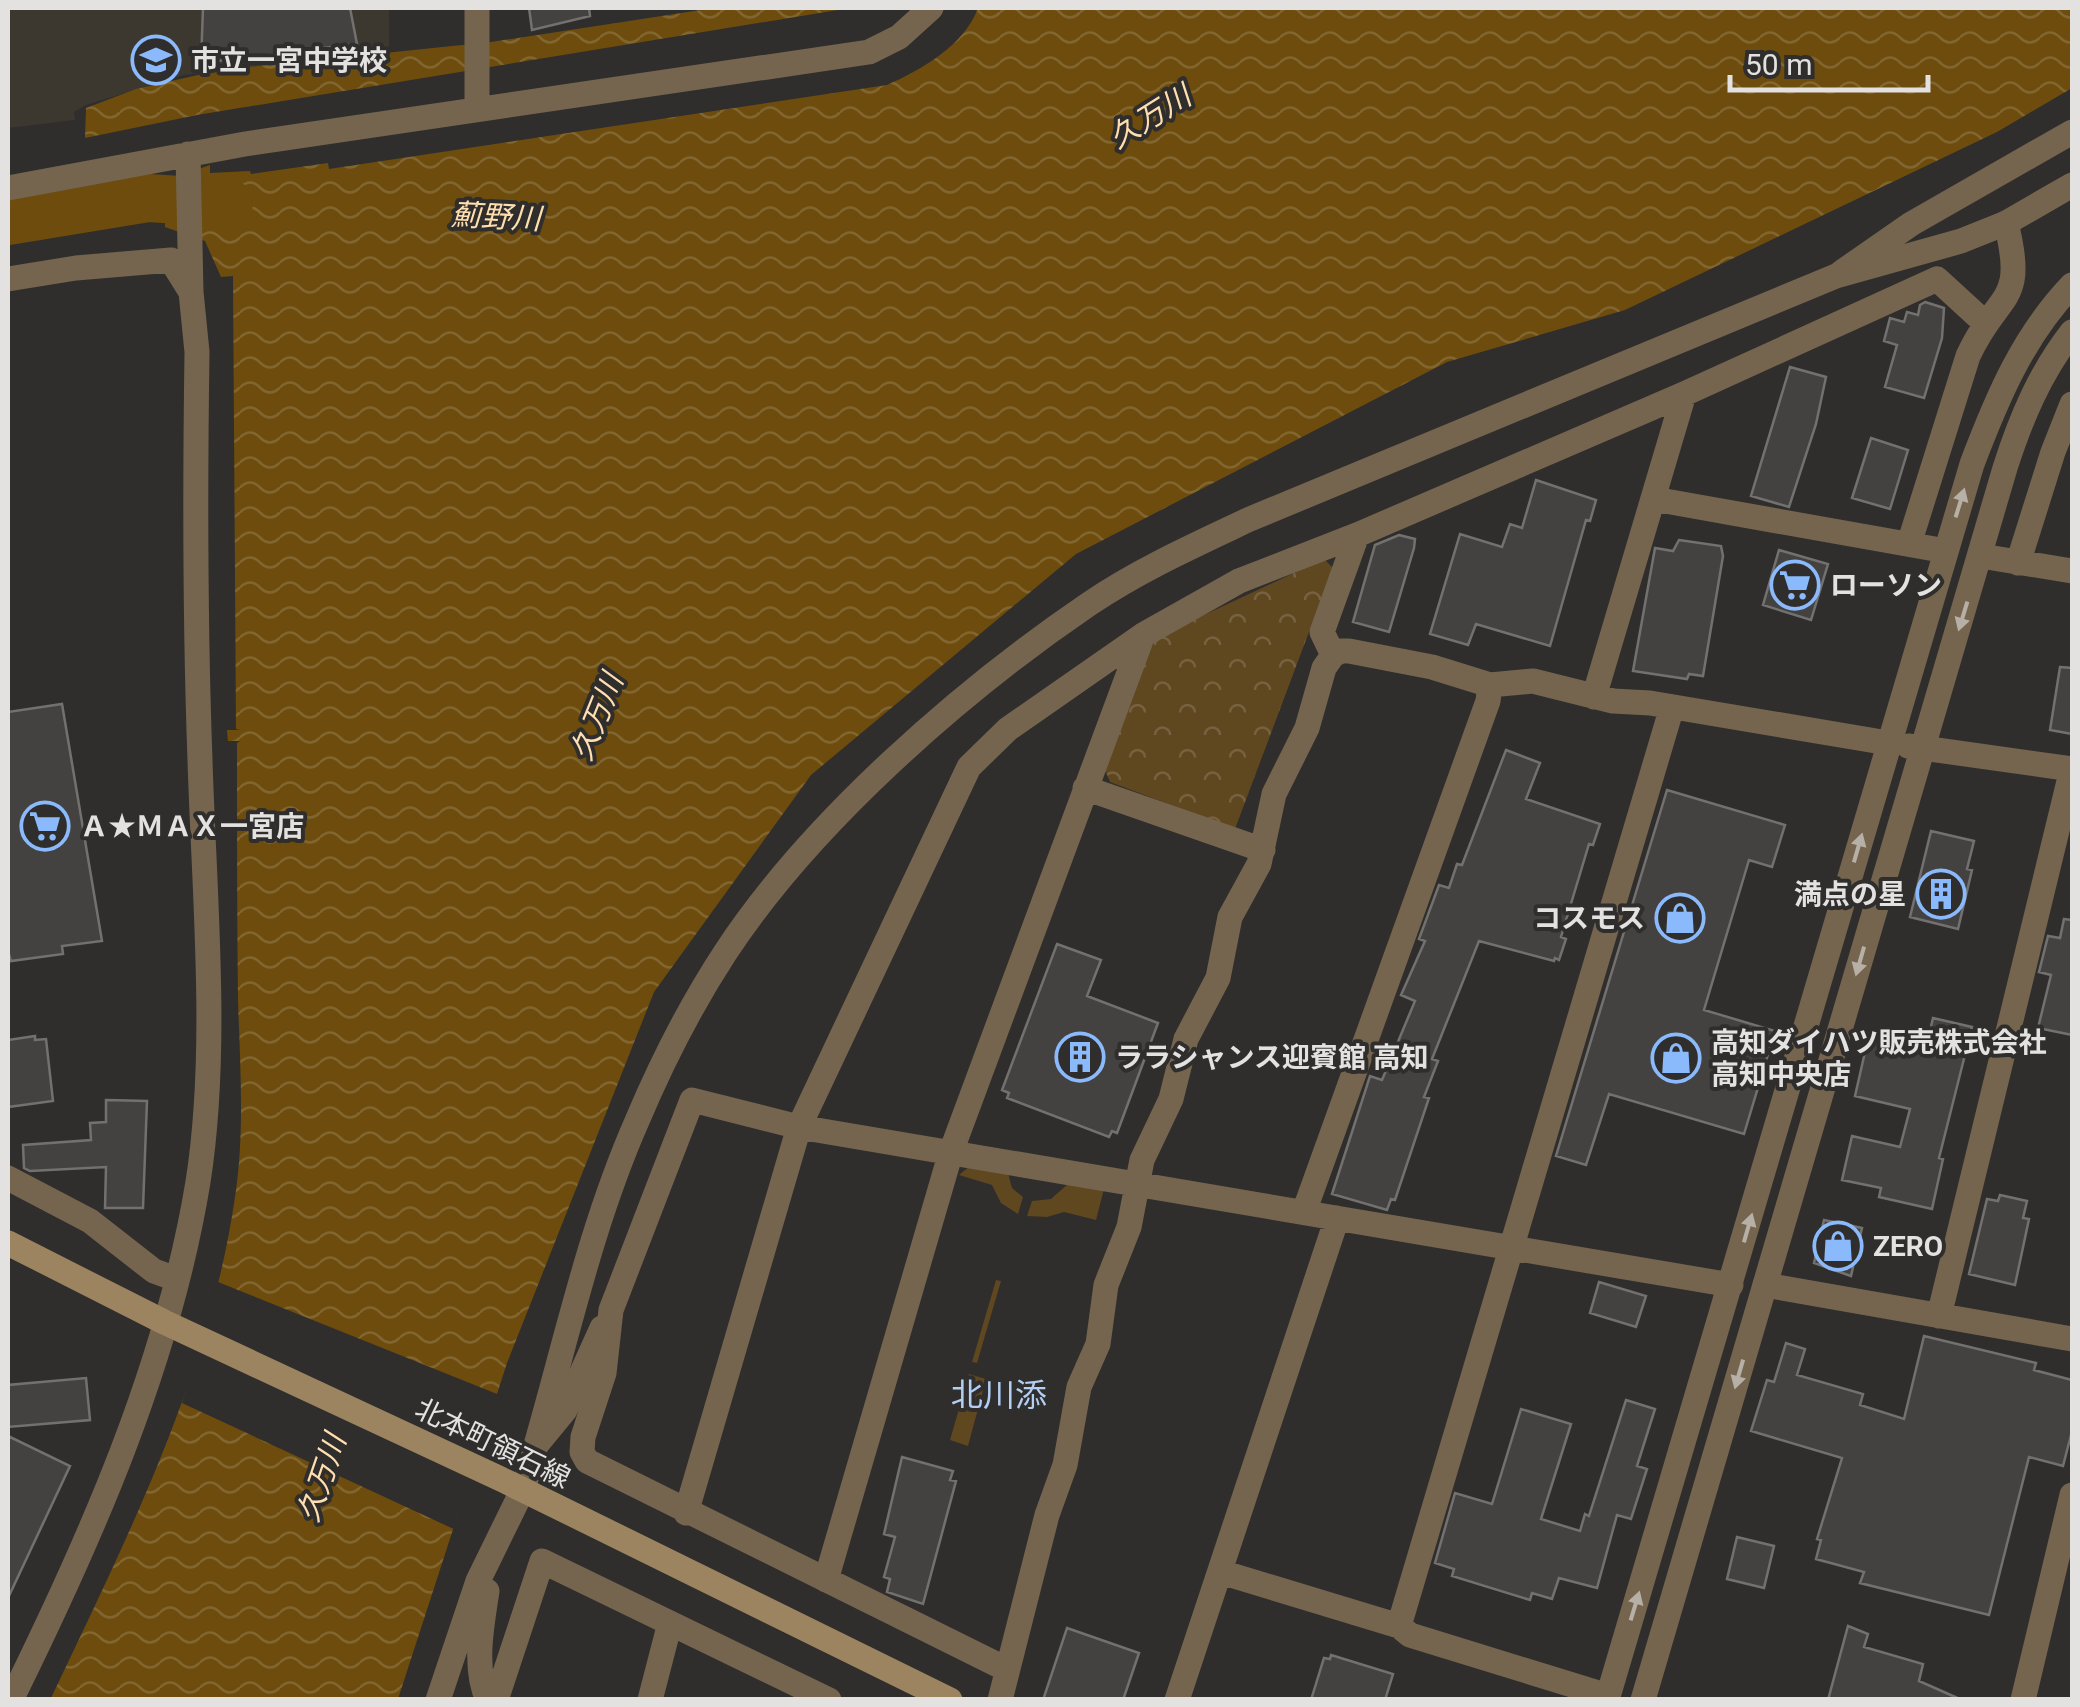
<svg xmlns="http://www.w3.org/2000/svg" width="2080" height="1707" viewBox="0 0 2080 1707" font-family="Roboto,'Noto Sans JP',sans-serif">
<defs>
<pattern id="park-crowns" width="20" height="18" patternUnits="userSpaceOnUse" patternTransform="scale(2.5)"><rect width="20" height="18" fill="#5f4720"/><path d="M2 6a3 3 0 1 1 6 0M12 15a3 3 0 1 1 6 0" fill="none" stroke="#766140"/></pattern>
<pattern id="water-waves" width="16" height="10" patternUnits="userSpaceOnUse" patternTransform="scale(2.5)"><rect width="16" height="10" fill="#6d4c0d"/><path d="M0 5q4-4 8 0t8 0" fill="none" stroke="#826630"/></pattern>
</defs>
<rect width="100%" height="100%" fill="#2f2e2c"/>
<path fill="#3c372f" d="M8,8H389V51L184,75L86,105L74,112L75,120L8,128Z"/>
<path fill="#5f4720" d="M970,1166L1008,1173L1012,1188L1023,1197L1018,1214L1001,1203L992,1185L959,1175Z
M1069,1183L1104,1189L1096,1220L1064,1212L1047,1217L1027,1216L1032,1201L1051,1199Z
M996,1280L1001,1281L977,1363L972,1362Z
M969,1374L986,1379L968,1446L950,1440Z"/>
<path fill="url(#park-crowns)" d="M1324,559L1333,568L1235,829L1110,782L1105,770L1151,647L1159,636Z"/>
<path fill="url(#water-waves)" d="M714,8H850L197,115L85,138L86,108L136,89L220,70L491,42Z
M978,8H2072V88L1997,132L1625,310L1447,362L1076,554L811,775L654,992L507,1363L398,1699L50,1700C127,1538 209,1377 235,1197C245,1133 240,1065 238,1000C237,914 237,829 237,743L240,741H228L227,730H240L236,729L233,276L221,277L205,241L165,227L164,181L210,165V173L250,171L251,174L328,163L329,169L887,85C921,70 965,45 978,8Z"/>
<path fill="#2f2e2c" d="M218,1282L502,1396L458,1531L182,1403Z"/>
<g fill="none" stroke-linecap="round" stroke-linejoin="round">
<path stroke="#6d4c0d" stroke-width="48" d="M8,221L148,198L229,203"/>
</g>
<path fill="#444240" stroke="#73716f" stroke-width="2.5" d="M203,8H350L357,44L201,63Z
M529,8H589L590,16L532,30Z
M1925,302L1944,308L1942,338L1924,398L1885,387L1897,345L1884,341L1890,318L1904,322L1907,312L1918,315L1920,305Z
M1790,367L1826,377L1816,424L1789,507L1751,496Z
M1871,438L1908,450L1890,509L1852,498Z
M1536,480L1596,500L1590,521L1586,520L1550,646L1476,624L1468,645L1430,634L1460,534L1502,547L1510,524L1522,528Z
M1399,535L1415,539L1414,548L1389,632L1353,622L1375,545Z
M1679,540L1721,546L1723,556L1703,676L1689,674L1687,679L1633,671L1655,548L1673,551Z
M1779,550L1828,564L1811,620L1763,605Z
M2060,667L2072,668V734L2050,730Z
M62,704L102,941L62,946L63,954L11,961L8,951V712Z
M1506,750L1540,763L1526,799L1600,824L1593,845L1589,844L1561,937L1566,939L1559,960L1555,958L1554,961L1479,941L1432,1059L1438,1061L1424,1097L1429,1098L1395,1200L1391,1199L1387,1210L1332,1194L1370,1076L1382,1080L1415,1001L1401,995L1425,941L1419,939L1439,885L1449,888L1457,864L1462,865Z
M1667,790L1785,825L1772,867L1749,860L1704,1010L1775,1031L1744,1134L1609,1094L1586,1165L1556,1156Z
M1931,831L1974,841L1967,869L1972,870L1958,929L1910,917Z
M2064,919L2072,920V1035L2038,1028L2051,975L2039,972L2048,936L2060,938Z
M1057,944L1101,960L1087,996L1158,1023L1117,1133L1112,1131L1109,1137L1007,1098L1009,1093L1002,1090Z
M1933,1018L1972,1027L1939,1158L1943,1159L1932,1209L1879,1197L1881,1188L1842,1180L1852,1136L1900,1147L1910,1109L1855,1096L1868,1039L1925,1052Z
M35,1036V1040L46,1039L53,1101L8,1107V1040Z
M106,1100L147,1101L143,1208H105L106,1167L30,1171L24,1168L23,1145L91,1140L90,1123L106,1122Z
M2000,1195L2027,1201L2023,1218L2029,1219L2015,1285L1969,1274L1987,1199L1998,1201Z
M1824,1220L1862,1228L1851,1276L1814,1263Z
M1599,1282L1646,1296L1636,1327L1590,1313Z
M1924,1336L2036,1363L2034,1370L2072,1380V1431L2063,1466L2029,1457L1989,1615L1860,1583L1864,1572L1816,1559L1821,1540L1817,1539L1842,1458L1751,1431L1767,1380L1774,1382L1786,1343L1805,1349L1797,1375L1863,1394L1860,1405L1904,1419Z
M86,1378L90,1420L8,1427V1385Z
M1626,1400L1655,1409L1637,1466L1647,1469L1631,1519L1617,1515L1597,1588L1559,1578L1552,1599L1532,1593L1530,1600L1452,1576L1454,1569L1435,1563L1455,1493L1492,1504L1521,1409L1571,1424L1541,1519L1580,1531L1585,1514L1589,1516Z
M8,1436L70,1466L8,1598Z
M902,1457L953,1471L950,1480L956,1481L923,1604L887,1592L890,1579L884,1577L895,1537L884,1534Z
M1737,1537L1774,1546L1764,1588L1727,1579Z
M1848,1626L1868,1634L1864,1647L1923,1664L1919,1681L1962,1700H1828Z
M1067,1628L1139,1653L1123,1700H1043Z
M1331,1655L1393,1674L1385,1700H1311L1324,1658L1330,1659Z"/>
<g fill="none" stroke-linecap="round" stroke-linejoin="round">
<path stroke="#75654f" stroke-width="25" d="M477,109V8
M8,188L245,144L869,52L899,37L931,8
M1842,272L1911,224L2072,132
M8,279L76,268L171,260L191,292
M1654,499L1946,551
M1909,544L1968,356C1998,290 2027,306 2006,223
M1981,556L2072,571
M2018,563L2053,452L2072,404
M1333,655L1322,632L1357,535L1684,394L1937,279L1985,323
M1594,697L1684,394
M1085,788L1263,850
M8,1178L90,1221L154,1271L176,1279
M1304,1212L1488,701L1490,685
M1765,1285L2072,1339
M1939,1316L2072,769
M537,1444L565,1410L602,1328
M686,1513L799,1127L969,767L1008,729L1143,635L1239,581L1357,535
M1221,1572L1399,1626L1410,1635L1608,1696
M826,1580L951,1152L1143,635
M487,1591C482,1625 473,1668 488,1700
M1399,1626L1672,707
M1006,1669L587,1461L582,1452L583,1437L604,1373L611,1310L692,1100L799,1127L1731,1285
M11,1700C92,1536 168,1364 198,1182C219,1048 204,895 200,760C195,624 195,487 197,352L191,292L188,154
M438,1700L478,1581L523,1489
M496,1700L542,1561L829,1700
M650,1700L670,1623
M1000,1700L1047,1515L1065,1465L1079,1387L1098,1344L1106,1285L1129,1227L1142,1160L1171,1099L1186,1039L1218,978L1230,917L1259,864L1274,794L1307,728L1324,668L1333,655L1341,651H1349L1432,667L1490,685L1533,681L1613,701L1650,703L1888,743
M1177,1700L1337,1218
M2023,1700L2072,1495"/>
<path stroke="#75654f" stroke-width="25" d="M1908,746L2072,769
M523,1489C561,1367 585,1239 637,1121C661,1064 691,1005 725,953C810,823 961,691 1089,604C1139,570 1195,545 1250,519L1836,276L1961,241L2006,223L2072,185
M1607,1700L1972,464C1997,398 2023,336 2072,285
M1643,1700L2005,468C2021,418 2040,373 2072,332"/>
<path stroke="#9c8460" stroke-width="25" d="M8,1243L164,1322L505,1481L950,1700"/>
</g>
<defs><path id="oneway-solid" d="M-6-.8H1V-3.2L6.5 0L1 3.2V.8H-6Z" transform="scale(2.5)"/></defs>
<g fill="#b7b0a7">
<use href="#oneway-solid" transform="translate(1960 503) rotate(-73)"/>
<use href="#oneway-solid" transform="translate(1963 616) rotate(107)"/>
<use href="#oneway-solid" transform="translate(1858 848) rotate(-74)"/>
<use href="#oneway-solid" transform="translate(1860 961) rotate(106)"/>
<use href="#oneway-solid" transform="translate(1748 1228) rotate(-74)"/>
<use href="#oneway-solid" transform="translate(1739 1374) rotate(106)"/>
<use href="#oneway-solid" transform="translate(1635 1606) rotate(-73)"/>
</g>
<defs>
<g id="school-ring" transform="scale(2.5)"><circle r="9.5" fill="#2f2e2c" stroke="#8bbafc" stroke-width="1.5"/><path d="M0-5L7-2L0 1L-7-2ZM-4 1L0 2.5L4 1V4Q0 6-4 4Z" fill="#8bbafc"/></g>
<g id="supermarket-ring" transform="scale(2.5)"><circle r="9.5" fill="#2f2e2c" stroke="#8bbafc" stroke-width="1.5"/><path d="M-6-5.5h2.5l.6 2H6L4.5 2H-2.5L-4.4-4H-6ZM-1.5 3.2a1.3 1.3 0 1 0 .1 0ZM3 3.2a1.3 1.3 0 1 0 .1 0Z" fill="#8bbafc"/></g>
<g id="building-ring" transform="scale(2.5)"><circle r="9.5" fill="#2f2e2c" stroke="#8bbafc" stroke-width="1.5"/><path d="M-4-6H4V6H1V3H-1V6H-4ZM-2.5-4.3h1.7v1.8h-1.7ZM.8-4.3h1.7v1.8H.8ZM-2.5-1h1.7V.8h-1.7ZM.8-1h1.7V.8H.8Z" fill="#8bbafc"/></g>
<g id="shop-ring" transform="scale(2.5)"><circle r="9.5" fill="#2f2e2c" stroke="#8bbafc" stroke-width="1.5"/><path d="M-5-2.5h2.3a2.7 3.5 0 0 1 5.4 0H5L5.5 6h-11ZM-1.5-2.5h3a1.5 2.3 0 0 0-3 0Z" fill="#8bbafc"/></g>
</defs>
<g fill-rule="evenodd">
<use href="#school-ring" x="156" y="60"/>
<use href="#supermarket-ring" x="1795" y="585"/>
<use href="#supermarket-ring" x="45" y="826"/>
<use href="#building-ring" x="1941" y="894"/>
<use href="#shop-ring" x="1680" y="918"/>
<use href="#building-ring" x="1080" y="1057"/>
<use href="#shop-ring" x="1676" y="1058"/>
<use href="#shop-ring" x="1838" y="1246"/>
</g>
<g text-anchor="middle" stroke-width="8" stroke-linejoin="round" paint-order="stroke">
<g font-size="28" font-weight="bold" fill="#e3e2e1" stroke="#2f2e2c" text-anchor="start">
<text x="191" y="70">市立一宮中学校</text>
<text x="1830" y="595">ローソン</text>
<text x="80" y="836">Ａ★ＭＡＸ一宮店</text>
<text x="1906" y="904" text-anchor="end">満点の星</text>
<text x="1645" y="928" text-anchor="end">コスモス</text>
<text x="1711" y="1052">高知ダイハツ販売株式会社<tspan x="1711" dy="32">高知中央店</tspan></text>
<text x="1115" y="1067">ララシャンス迎賓館 高知</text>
<text x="1873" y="1256">ZERO</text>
</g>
<g font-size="28" fill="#e3e2e1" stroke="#2f2e2c">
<text transform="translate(493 1443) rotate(26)" y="10">北本町領石線</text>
</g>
<g font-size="30" font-style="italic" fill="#ffdfb0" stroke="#2f2e2c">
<text transform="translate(1150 117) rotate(-32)" y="10">久万川</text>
<text transform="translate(496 217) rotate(3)" y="10">薊野川</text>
<text transform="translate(597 717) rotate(-68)" y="10">久万川</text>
<text transform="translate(322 1478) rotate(-71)" y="10">久万川</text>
</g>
<g font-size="32" fill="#b3cef3" stroke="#2f2e2c">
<text x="999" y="1406">北川添</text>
</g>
</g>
<rect width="2080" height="1707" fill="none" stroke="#e3e2e1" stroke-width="20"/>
<path d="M1730 75v15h198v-15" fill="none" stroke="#e3e2e1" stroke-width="5"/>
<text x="1745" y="75" font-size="30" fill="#e3e2e1" stroke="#2f2e2c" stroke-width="8" paint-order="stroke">50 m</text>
</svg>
